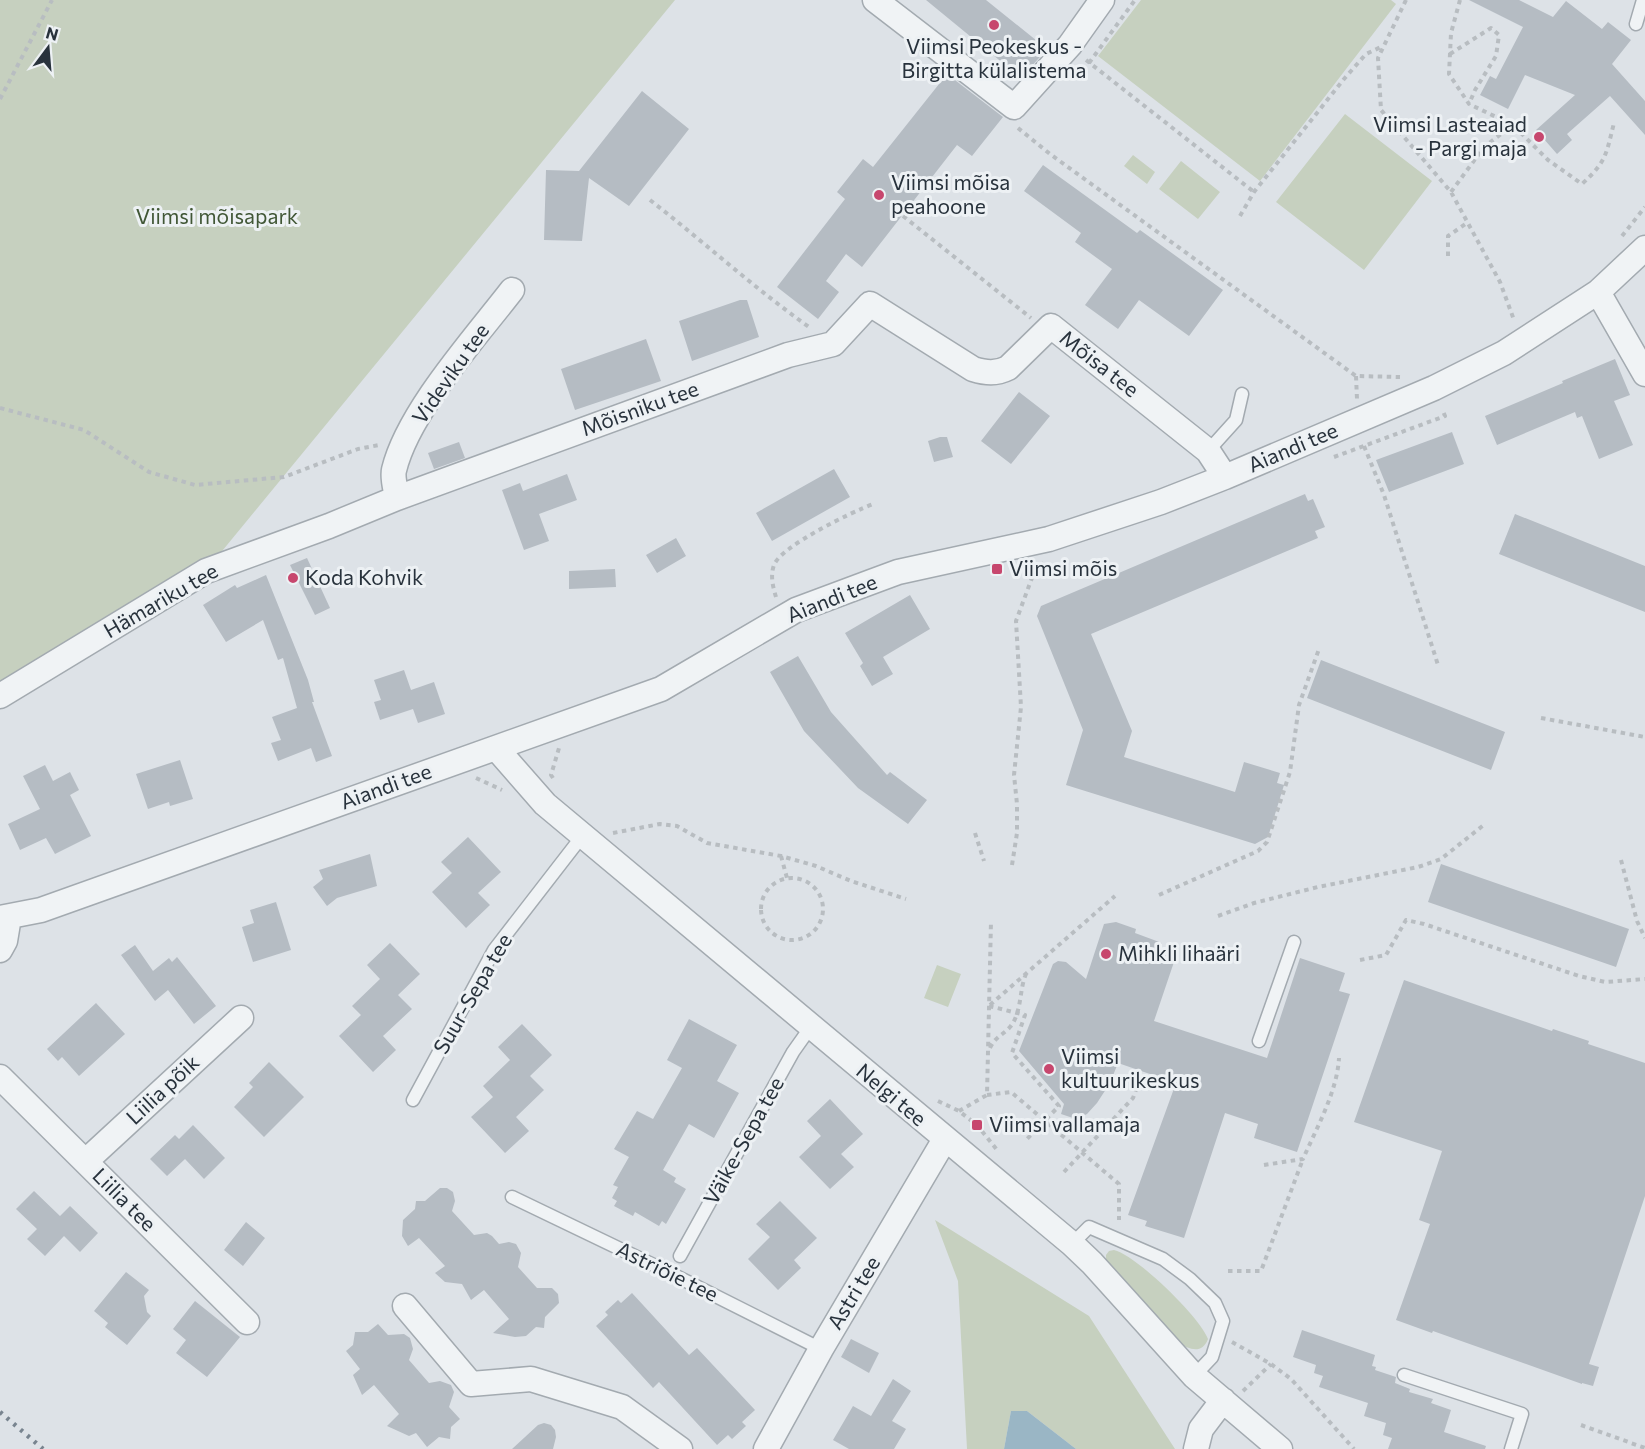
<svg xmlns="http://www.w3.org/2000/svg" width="1645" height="1449" viewBox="0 0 1645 1449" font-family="Commissioner,sans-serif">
<rect width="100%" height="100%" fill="#dde2e7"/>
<path fill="#c6d0bf" d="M0,0H675L218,556L0,687Z
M1141,0H1391L1396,4L1260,181L1098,56Z
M1345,114L1432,181L1364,270L1276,202Z
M1133,155L1155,172L1147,184L1124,166Z
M1181,161L1220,192L1198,219L1159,189Z
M937,965L961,974L948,1007L924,998Z
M935,1220L1089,1316L1175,1449H1076L1027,1411H1011L1004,1449H967L958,1281Z
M1114,1250C1136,1255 1200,1317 1208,1339C1202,1355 1189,1349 1178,1343L1106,1261V1255L1109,1251Z"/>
<path fill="#9ab6c5" d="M1011,1411H1027L1076,1449H1004Z"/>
<path fill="#b5bcc3" d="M926,0H986L1047,49L1021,78Z
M1469,0H1519L1553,17L1566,1L1602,29L1608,22L1631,40L1612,64L1645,101V135L1610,96L1567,134L1572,140L1557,154L1536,130L1575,95L1525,75L1508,109L1480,95L1490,76L1496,79L1523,27Z
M947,74L1003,117L972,156L957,145L862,267L846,254L826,281L839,292L818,319L777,287L845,199L837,192L863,159L873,167Z
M642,91L689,129L629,206L589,178L582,241L544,240L546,170L579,171Z
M1043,165L1137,233L1140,230L1223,290L1189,336L1139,300L1118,329L1085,305L1112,269L1075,242L1081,233L1024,191Z
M740,300H747L759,337L692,361L679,321Z
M646,339L661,381L575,410L561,369Z
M1615,359L1630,395L1614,401L1633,445L1599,459L1582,416L1577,418L1575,412L1497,445L1485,416L1563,383L1562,381Z
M1019,392L1050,416L1011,464L981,441Z
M1452,432L1464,464L1389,492L1376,460Z
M940,437H947L953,457L934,462L928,441Z
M459,442L465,458L434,469L428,453Z
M834,469L850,497L772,541L756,513Z
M567,474L577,500L539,514L549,541L524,550L502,490L520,483L523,491Z
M1305,494L1308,501L1313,499L1325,527L1315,531L1318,538L1091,634L1132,731L1124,757L1235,792L1244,762L1280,773L1277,783L1284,785L1268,837L1255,844L1066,785L1083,730L1037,616L1041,606Z
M1515,514L1645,566V612L1499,554Z
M676,538L686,556L657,573L646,555Z
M307,558L330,608L315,615L290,565Z
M615,569L616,587L569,589V571Z
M266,575L308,680L314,702H312L332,756L316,762L311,748L278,761L271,743L281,740L272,717L297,708L283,658L278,660L263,620L226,642L203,605L235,585L237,588Z
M910,595L930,629L883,657L893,674L872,686L860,666L863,663L845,633Z
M798,656L831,712L887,775L890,772L927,800L908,824L858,788L804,731L770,672Z
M1321,660L1505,732L1491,770L1307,698Z
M404,670L411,690L434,682L445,714L418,723L413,709L380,720L374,702L381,700L374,680Z
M180,760L193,799L170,806L169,802L148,809L136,774Z
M45,765L53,781L70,772L79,790L70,795L91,836L55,854L46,838L20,850L8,824L40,809L23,776Z
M468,837L501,872L478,893L490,905L466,928L432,892L452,873L441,862Z
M370,854L377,886L337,898L327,906L313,887L323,879L319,870Z
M1441,864L1629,929L1616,967L1428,902Z
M276,902L291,950L253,962L242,927L254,923L250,910Z
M1116,922L1136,929L1135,933L1162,943L1159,953L1175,959L1154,1021L1267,1058L1300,958L1345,973L1339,991L1350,994L1297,1152L1254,1138L1258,1124L1225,1113L1184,1238L1145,1226L1147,1221L1128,1215L1176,1083L1118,1063L1110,1083L1097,1103L1087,1114L1079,1118H1073L1061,1114L1064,1104L1019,1051L1053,964L1058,961L1066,962L1086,979L1104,924Z
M390,943L420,974L398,995L412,1009L383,1036L396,1050L373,1072L339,1036L361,1015L352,1006L380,979L367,965Z
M135,945L153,971L169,958L172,962L177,957L216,1006L194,1024L168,990L155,1001L121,955Z
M1404,980L1552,1031L1553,1029L1589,1041L1588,1044L1645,1063V1196L1589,1364L1599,1367L1593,1386L1582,1383V1384L1433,1331L1432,1333L1396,1320L1430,1224L1419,1220L1442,1151L1354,1122Z
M96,1003L125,1034L79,1076L62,1057L58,1061L47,1049Z
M689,1019L737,1045L717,1081L739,1093L714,1138L689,1124L663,1170L676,1178L674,1182L686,1189L666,1224L662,1221L659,1226L635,1212L633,1216L614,1206L617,1201L612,1198L618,1187L613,1185L629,1157L614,1149L637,1111L653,1119L682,1068L667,1060Z
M522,1024L552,1055L530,1076L544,1090L516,1117L529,1131L505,1153L471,1117L493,1097L483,1086L510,1060L498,1047Z
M269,1062L304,1097L264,1137L234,1107L253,1087L249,1083Z
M830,1099L863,1134L841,1154L854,1167L830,1189L799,1157L821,1136L807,1121Z
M193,1125L225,1158L204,1179L185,1159L167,1176L150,1159L175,1135L179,1139Z
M440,1188H447L453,1192L455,1201L452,1211L474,1235L487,1233L492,1236L499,1244L509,1242L516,1244L521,1253L518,1267L527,1277L537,1288H552L558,1294L559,1303L545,1317L544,1328L536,1327L526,1336L515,1337L493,1333L509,1319L484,1290L471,1300L462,1284L445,1282L435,1273L445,1266L419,1238L408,1246L402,1236L403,1220L415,1209L416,1201H425Z
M34,1191L60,1216L70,1206L98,1233L80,1252L64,1236L45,1256L27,1239L37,1229L16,1209Z
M780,1201L817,1238L794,1260L801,1268L778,1290L748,1259L770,1237L756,1224Z
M246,1222L265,1238L243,1266L224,1250Z
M126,1272L149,1290L144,1296L147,1312L151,1316L127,1345L105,1327L108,1323L94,1311Z
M632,1293L689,1355L697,1348L755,1410L742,1422L746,1426L732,1439L728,1435L717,1445L659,1382L653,1388L596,1326L608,1315L605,1312L618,1300L621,1303Z
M195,1301L240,1337L207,1377L176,1353L186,1340L173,1329Z
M378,1324L388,1335L404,1334L410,1338L413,1349L409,1360L429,1383L440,1381L451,1385L454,1392L449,1407L460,1419L451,1427L450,1439L439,1437L427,1447L416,1433L409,1436L387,1426L399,1414L374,1385L362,1395L353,1375L360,1369L346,1351L353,1345L355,1332H368Z
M1302,1330L1375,1355L1372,1366L1376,1367L1375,1370L1396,1377L1395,1383L1410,1389L1409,1392L1433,1399L1431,1403L1451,1410L1444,1432L1486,1446L1485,1449H1388L1392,1438L1383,1435L1386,1423L1364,1416L1368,1403L1319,1387L1323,1376L1314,1373L1316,1365L1293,1357Z
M851,1339L879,1353L869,1373L841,1357Z
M893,1379L911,1391L892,1421L906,1429L894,1449H849L833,1440L853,1406L871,1416Z
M544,1423L551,1425L555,1430L556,1437L553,1449H512L538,1425Z"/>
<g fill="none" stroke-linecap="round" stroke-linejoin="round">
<g stroke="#a3aab0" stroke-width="15">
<path id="lane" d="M1636,24L1643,0
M1208,451L1236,420L1242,394
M1259,1041L1294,942
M413,1100L494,950L583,835
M512,1197L670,1273L821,1349
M1072,1244L1089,1227L1163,1259L1190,1279L1215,1303L1223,1321L1212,1357L1194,1376
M680,1256L793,1052L810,1028
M1404,1375L1522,1414L1511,1449"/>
</g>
<g stroke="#a3aab0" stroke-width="27">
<path id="street" d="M875,0L1014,107L1070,45L1102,0
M1598,292L1645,374
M397,498C396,490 392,478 394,470C408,412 475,338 512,290
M0,696L206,571L329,526L397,498L788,355L833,344L870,304L973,369C986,373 996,374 1008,368L1051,326L1208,451L1225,477
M496,748L545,804L1072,1244L1092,1263L1194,1376L1280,1449
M0,918L41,910L661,689L796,610L871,582L898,572L1049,539L1161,502L1225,477L1434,388L1504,353L1598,292L1645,248
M0,950L5,941L9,917
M0,1077L247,1322
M86,1161L241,1018
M405,1306L471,1384L531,1379L622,1407L680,1449
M766,1449L821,1349L945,1139
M1196,1449L1201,1429L1223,1400"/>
</g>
<path stroke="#b8bdc1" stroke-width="4" stroke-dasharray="4.5 4.5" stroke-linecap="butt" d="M1406,0L1378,58L1381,110L1451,192L1500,282L1514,320
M1460,0L1451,33L1449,74L1469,104L1513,125L1548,160L1582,184C1607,161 1606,154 1614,123
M1450,54L1491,28L1499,35L1496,56L1475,90L1469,104
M1086,60L1254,192
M1089,63L1135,0
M0,99L52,0
M1018,128L1050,154L1356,376L1400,377
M1451,192L1484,147L1513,125
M650,200C704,242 754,288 809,327
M903,216L1031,318
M1240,216L1254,192L1344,79L1366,54L1381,47
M1622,236L1645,207
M1448,256V236L1467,223
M1356,376L1357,399
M0,408L84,430L149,472L195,485L284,477L358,449L379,445
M1364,446L1384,495L1438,665
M1334,457L1445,416L1442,409
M776,597C773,587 770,576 774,565C781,546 852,512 873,504
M1541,718L1645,737
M476,778L502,790
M553,778L551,775L559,748
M613,833L660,824L677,826L707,843L781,856L816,866L851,881L906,899
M975,833L984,861
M781,856L787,878
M1621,860L1637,921L1645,938
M1012,865L1017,833V804L1014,775L1021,707L1016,621L1033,575L1045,562
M761 909a31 31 0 1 1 62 0a31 31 0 1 1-62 0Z
M1159,895L1258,851L1267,842L1290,772L1299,705L1319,649
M1218,916L1254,903L1318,887L1418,867L1441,859L1485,824
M1360,960L1386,955L1406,920L1424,924L1579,976L1605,982L1645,979
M990,1005L1115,896
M989,1006L1025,1015L1012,1053L1059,1106L1025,1141
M990,1048C995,1037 1003,1035 1010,1027C1022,1013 1019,990 1026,974
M987,1095L1011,1092L1119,1184V1220
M938,1101L959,1111L977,1125L998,1151
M959,1111L987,1095L991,921
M1264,1165L1303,1159C1317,1127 1337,1092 1339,1058
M1064,1172L1133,1098L1141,1076
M1228,1271H1261L1303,1159
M1232,1342L1271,1364L1291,1379L1354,1449
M1243,1391L1271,1364
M1581,1425L1645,1448"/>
<use href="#lane" stroke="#f0f3f5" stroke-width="12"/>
<use href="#street" stroke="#f0f3f5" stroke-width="24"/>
<path stroke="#78848f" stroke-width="4.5" stroke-dasharray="3 6" stroke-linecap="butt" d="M0,1412L43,1449"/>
</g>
<g fill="#c7476e" stroke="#edf1f4" stroke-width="2">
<circle cx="994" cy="25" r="6"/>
<circle cx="1539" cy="137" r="6"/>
<circle cx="879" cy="195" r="6"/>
<rect x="991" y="563" width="12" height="12" rx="3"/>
<circle cx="293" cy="578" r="6"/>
<circle cx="1106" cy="954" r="6"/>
<circle cx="1049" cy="1069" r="6"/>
<rect x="971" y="1119" width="12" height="12" rx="3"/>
</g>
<g text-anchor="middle" stroke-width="6" stroke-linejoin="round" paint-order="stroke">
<g font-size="21" fill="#28323c" stroke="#edf1f4" text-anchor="start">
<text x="994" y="54" text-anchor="middle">Viimsi Peokeskus -<tspan x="994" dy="24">Birgitta külalistema</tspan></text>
<text x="1527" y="132" text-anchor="end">Viimsi Lasteaiad<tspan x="1527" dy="24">- Pargi maja</tspan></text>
<text x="891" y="190">Viimsi mõisa<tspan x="891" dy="24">peahoone</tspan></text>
<text x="1009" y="576">Viimsi mõis</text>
<text x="305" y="585">Koda Kohvik</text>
<text x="1118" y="961">Mihkli lihaäri</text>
<text x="1061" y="1064">Viimsi<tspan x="1061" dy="24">kultuurikeskus</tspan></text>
<text x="989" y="1132">Viimsi vallamaja</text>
</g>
<g font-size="21" fill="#415736" stroke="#edf1f4">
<text x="217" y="224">Viimsi mõisapark</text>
</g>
<g font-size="21" fill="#28323c" stroke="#edf1f4">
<text transform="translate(1099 364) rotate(38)" y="7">Mõisa tee</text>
<text transform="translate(451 374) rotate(-55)" y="7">Videviku tee</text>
<text transform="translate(640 409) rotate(-20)" y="7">Mõisniku tee</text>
<text transform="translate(1293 448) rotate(-23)" y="7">Aiandi tee</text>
<text transform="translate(832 599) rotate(-22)" y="7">Aiandi tee</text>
<text transform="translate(161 601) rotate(-30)" y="7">Hämariku tee</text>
<text transform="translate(386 787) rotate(-20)" y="7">Aiandi tee</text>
<text transform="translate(473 994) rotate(-60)" y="7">Suur-Sepa tee</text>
<text transform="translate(163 1090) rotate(-43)" y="7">Liilia põik</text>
<text transform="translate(891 1095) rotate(40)" y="7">Nelgi tee</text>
<text transform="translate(744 1141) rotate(-61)" y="7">Väike-Sepa tee</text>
<text transform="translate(124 1200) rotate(45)" y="7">Liilia tee</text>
<text transform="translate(667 1272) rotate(26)" y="7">Astriõie tee</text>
<text transform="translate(854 1293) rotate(-59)" y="7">Astri tee</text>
</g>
</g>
<g transform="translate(48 48) rotate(16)" stroke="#edf1f4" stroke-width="4.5" paint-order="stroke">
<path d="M0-4.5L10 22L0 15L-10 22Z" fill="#28323c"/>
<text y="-9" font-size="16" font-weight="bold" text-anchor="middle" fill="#28323c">N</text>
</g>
</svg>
